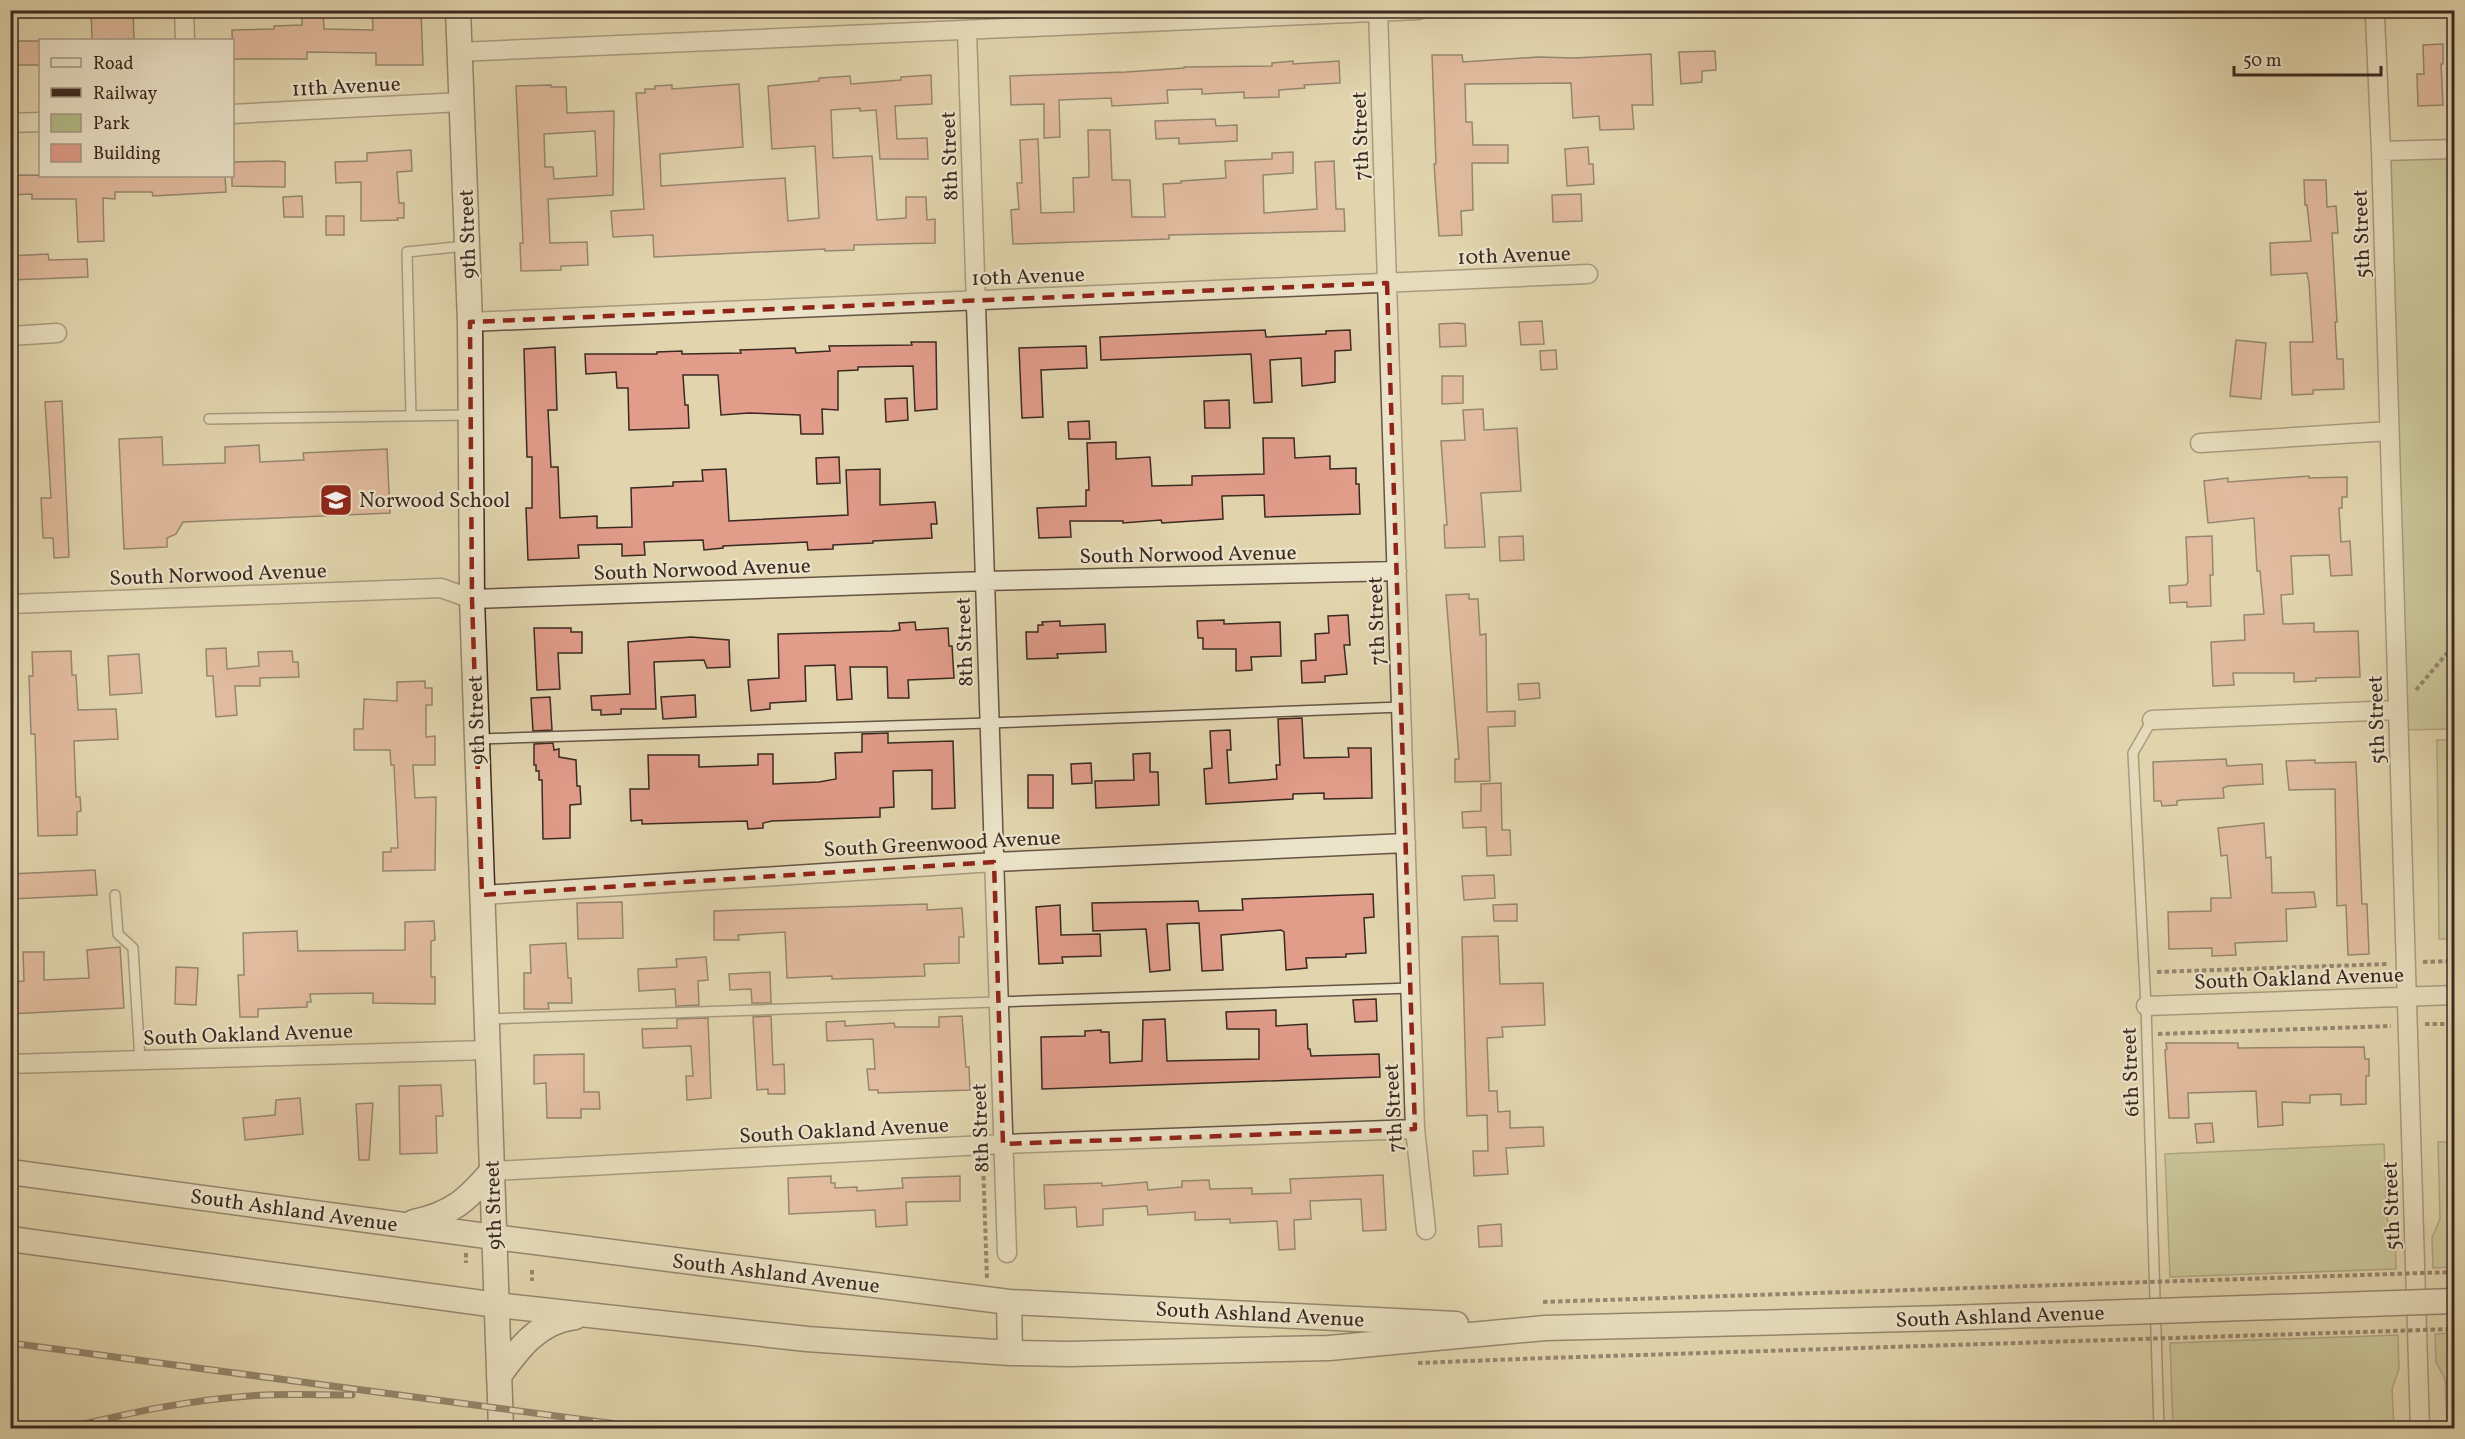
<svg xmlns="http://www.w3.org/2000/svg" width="2465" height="1439" viewBox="0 0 2465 1439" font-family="Vollkorn,serif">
<rect width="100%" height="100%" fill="#e2d5ae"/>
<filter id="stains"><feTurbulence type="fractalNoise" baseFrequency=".00333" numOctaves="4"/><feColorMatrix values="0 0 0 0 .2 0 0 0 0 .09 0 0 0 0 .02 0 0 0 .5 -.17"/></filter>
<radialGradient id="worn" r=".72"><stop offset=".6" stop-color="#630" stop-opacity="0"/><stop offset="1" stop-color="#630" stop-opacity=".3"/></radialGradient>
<path fill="#b4bd8a" stroke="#787356" stroke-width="1.5" d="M2454,149V729L2398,730L2381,151Z
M2437,740H2454V939H2439Z
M2438,1142H2454V1267L2433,1268L2432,1238L2440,1219Z
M2384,1144L2387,1219L2395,1238L2396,1269L2170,1277L2165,1154Z
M2454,1333V1428H2447L2445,1379L2436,1362L2435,1334Z
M2398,1335L2399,1369L2392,1389L2394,1428H2173L2170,1343Z"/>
<path fill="#e19c8a" stroke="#3b2921" stroke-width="1.5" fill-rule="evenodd" d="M91,10H133L134,40H92Z
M372,10H421L423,65H376V53L307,52V59H233L232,30L274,29V26L302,25V12L323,11L324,29L373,30Z
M10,41H40V65H10Z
M2443,44V64H2441L2443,105L2418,106L2417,74H2424L2423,45Z
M1715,51L1716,70L1702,71V82L1681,84L1679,52Z
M1651,54L1653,105H1632L1634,129L1600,130L1599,116L1573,118L1571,83L1465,84L1466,122H1472L1473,145H1508V163H1472L1473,210L1461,211L1462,235L1439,236L1434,164H1436L1432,55H1462L1463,62L1538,57L1574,58Z
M1293,61V64L1339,61L1340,83L1304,85L1305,88L1279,90V97L1244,98V92L1202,94V89L1167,90L1168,103L1112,106L1111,98L1059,100L1060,137L1044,138V104L1011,105L1010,76L1126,72L1184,68V67L1272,66V63Z
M931,75L932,104L895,106L897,139L927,138L928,159H880L876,110L860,111V108L831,110L833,158L872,156L877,220L906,218V197H926L927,220L935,219V243L854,245V250L825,251V249L654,257L653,235L613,237L611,211L644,209L636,93H645V89H655V86L672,85V89L739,84L743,147L660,154L661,186L785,178L788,221L819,218L815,146L772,149L768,86L819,81V78L850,76L851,84L901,80V77Z
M551,85V87H566L567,113L614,111L613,195L548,199L550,243L587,242L588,265L561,266V270L521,271L520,243H523L516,86ZM595,131L597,176L554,179L553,167H545L544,134Z
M1215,119L1216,126L1237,125V141L1179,144V138L1156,139L1155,121Z
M1088,130H1110L1112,180H1130L1132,217H1165L1163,184L1181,183V181L1226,178L1225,161L1272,159V153L1293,152V173L1263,175L1264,213L1317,209L1315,162L1334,161L1336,209H1344L1345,231L1169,235V239L1013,244L1011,210L1019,209L1017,183H1022L1020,140L1038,139L1041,213L1074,212L1073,178L1089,177Z
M1588,147L1589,164H1593L1594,184L1567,186L1565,149Z
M411,150L412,171L397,172L399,203H404V218H397L398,220L361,221V182L336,183L335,162L367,161V153Z
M277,161L285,162V187L232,186V162Z
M10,175L225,176L226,192L153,196L152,192H115V199L103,198L104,241L78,242L76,199H32V194L10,195Z
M2304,180H2326L2327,207L2336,206L2338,233H2332L2337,322H2335L2337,359H2343L2344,389L2313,390V394L2292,395L2290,342H2313L2309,283L2307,273L2271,275L2270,243L2311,241L2307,205H2305Z
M1581,194L1582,221L1553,222L1552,195Z
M302,196L303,217H284L283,197Z
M326,216H344V235H326Z
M48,254L49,260L87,259L88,277L10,280V256Z
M1542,321L1544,344L1521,345L1519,322Z
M1458,323L1465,324L1466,346L1440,347L1439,324Z
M1265,330L1266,337L1326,334V331L1350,330L1351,350L1335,351V382L1320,384L1302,386L1301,358L1270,360L1272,402L1254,403L1251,354L1101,360L1100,337Z
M2236,340L2266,343L2261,399L2230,396Z
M911,342H936L937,409L915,411L913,366L858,367V370L838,371V410L822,409L823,434H801L800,415L749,413L721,415L718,375H683L685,405H688L689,428L629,430L628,388H617L616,372L586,374L585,354H657V352L682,351V354L741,353L740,350L795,348L796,353L830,351L829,346L912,345Z
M1086,346L1087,368L1041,370L1043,417L1022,418L1019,348Z
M555,347L557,410H548L551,467H558L560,518L597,516V528L632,527L631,488L673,486V482L703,481L702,470L726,469L729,521L848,515L846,470L880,469V505L935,502L937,524H931L932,538L873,541V543L833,545V549L808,550L807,542L723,546V548L704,550L703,540L644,542L645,555L622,556V544L578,545L579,558L528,560L526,508H532V457H527L524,349Z
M1556,350L1557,369L1541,370L1540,351Z
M1442,376H1463V403L1442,404Z
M907,398L908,420L886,422L885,399Z
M1229,400L1230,428H1205L1204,401Z
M62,401L69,557L54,558L53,538H43L41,498H51L45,402Z
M1483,409L1484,430L1517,428L1521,491L1481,493L1485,547L1445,548L1444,525H1447L1441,441L1465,440L1463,410Z
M1089,421L1090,439H1069L1068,422Z
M162,437L163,465L225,463V447L259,445L260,462L304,460L303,453L387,449L390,513L183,522L176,534L167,538V547L124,549L119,439Z
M1263,438H1294L1295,458L1330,456V469L1356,468V484H1359L1360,514L1265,517L1264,495L1222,496L1223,519L1162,523L1161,520L1123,523V521H1070L1071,537L1039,538L1037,508L1086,506V490H1089L1087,443L1116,442V459L1150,457L1152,486L1192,485V476L1264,474Z
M839,457L840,483L817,484L816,458Z
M2309,476V478L2347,477V497H2342V508H2339L2341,542L2350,541L2352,575L2331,576L2329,555L2291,556L2293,594L2281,595L2283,624L2314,623V632L2358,631L2360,677L2316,678V681L2294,682V673H2233L2234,685L2213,686L2211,642L2245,640L2244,615L2264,614L2260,571H2257L2254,518L2208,523L2204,481L2228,478V482Z
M1523,536L1524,560L1500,561L1499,537Z
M2212,536L2213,575H2210L2211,606L2187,607V602L2170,603L2169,586L2186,585L2188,582L2186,537Z
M1469,594V599H1478L1480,635L1486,634L1487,712L1515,711V726L1488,727L1490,781L1455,782V759H1459L1446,595Z
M1348,615L1350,645H1344L1347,674L1325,676V682L1302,683L1301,661L1316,660L1315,634L1329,633L1328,616Z
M1224,620V624L1280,622L1281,656L1251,657L1252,670L1236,671V649H1203V638H1198L1197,621Z
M1060,621V626L1105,624L1106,652L1057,654L1058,658L1027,659L1026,632H1038V625H1043L1042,622Z
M915,622L916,630L948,628L949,646H952L954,678L908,680L909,698H888L887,667H850L852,699L837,700L835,665L805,666L806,701L770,703V709L751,711L748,680L779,678L778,634L892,631L900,630L899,623Z
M534,628H571V632H582V653H558L560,689L537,690Z
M691,637L729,640L730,667L707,668L704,660L654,662L656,709H621V714L601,715V710H592L591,696L630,694L628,642Z
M226,648L227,669L259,666L258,652L292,651L293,662H298L299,677L260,678V686H235L237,715L216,717L213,676H207L206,649Z
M71,651L72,675H76L78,710L116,709L118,739L74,741L76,797H80L81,811L77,812V835L38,836L35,734H31L29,676H33L32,652Z
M139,654L142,693L110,695L108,656Z
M425,681V688H432V705H426V737L435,736V765H413L415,798L436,797L435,870L383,871V852H391V848H398L394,765H391L390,750H354V729H363L364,699L397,701V682Z
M1539,683L1540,698L1519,700L1518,684Z
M695,695L696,717L663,719L661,697Z
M550,697L552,730L533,731L531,698Z
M1302,718L1304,758L1349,757L1348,748H1371L1372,798L1324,799V793L1293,794V799L1206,804L1204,769L1212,768L1210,731L1230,730L1231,750H1227L1229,783L1277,779L1276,765H1280L1278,719Z
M888,733V743L953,741L955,808L932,809V770L893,771L894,807L880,808V817L772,821L763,823V828L748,829L747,821L642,824V820L631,821L630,789H649L648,755H699V767L758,765V754H773V784L819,782L836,779L835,753L862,752V734Z
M553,743L554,750L559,749V757L576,760L577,786H580L581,804L570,805V838L543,839L542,780H539V771H536V765H534V744Z
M1150,753V772H1158L1159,805L1096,808L1095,781L1134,780L1133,754Z
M2226,759L2227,766L2262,764L2263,784L2228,786L2223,788L2224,798L2181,800L2177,801V805L2162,806L2161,801H2154L2153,762Z
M2315,760V763L2356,762L2362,904H2367L2369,954L2348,955L2346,905L2337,906L2335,789L2289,790L2286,761Z
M1091,763L1092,783L1072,784L1071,764Z
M1028,775H1053V808H1028Z
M1501,783L1502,830H1510L1511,855L1487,856L1486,827L1463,828L1462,812L1481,811V784Z
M2264,823L2266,858L2271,857L2272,893L2314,892L2316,907L2286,909L2287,941L2235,943L2236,955L2212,956V948L2169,949L2168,912L2211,911V898H2231L2227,855L2221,856L2218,828Z
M95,870L97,895L10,899V874Z
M1494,875L1495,898L1464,900L1462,876Z
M1373,894L1374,917L1364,918L1366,953L1346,954V957L1306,958L1307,968L1286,970L1284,932L1281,930L1221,935L1223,970L1202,971L1199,923L1167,924L1170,970L1150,972L1146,929L1093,931L1092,903L1198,901L1199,911L1243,910L1242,899Z
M622,902L623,938L578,939L577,903Z
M927,904V910L962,908L964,937H959V963L924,964L925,976L832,979V976L787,978L785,932L738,935L739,940H714V911Z
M1517,904V921H1494L1493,905Z
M1060,905L1061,935L1100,934L1101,956L1062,957L1063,963L1039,964L1036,907Z
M434,921L435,940L431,941V977H435V1004L373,1003V993L310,994L311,1002H307V1007L258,1009V1017H240L238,975H244L243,933L297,931L298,951L405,950V922Z
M1498,936L1500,984L1543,983L1545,1025L1502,1027L1503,1037L1487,1038L1489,1091H1497L1498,1112L1510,1111V1128L1543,1127L1544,1146L1506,1148L1508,1174L1474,1176L1473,1151H1488L1487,1115L1467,1116L1462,937Z
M566,943L568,978H571L572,1003H548L549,1009H524V973H531L530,945Z
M120,947L124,1008L10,1014V982L24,981L23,952H44V980L89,978L87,950Z
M706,957L708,980L698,981L699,1005L676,1006L675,989L639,991L638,969L677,967L676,959Z
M176,967L198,968L196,1005L175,1004Z
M770,972L771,1003H752L751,989L730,990L729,974Z
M1376,999L1377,1021L1355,1022L1353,1000Z
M1276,1010V1026L1307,1024L1308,1049H1310L1311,1056L1379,1054L1380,1077L1042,1089L1041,1037L1085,1036V1031L1101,1030V1032H1109L1110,1063L1142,1061L1143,1020L1165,1019L1167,1061L1259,1059V1029H1227L1226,1012Z
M771,1016L773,1065L784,1064L785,1094H768V1089L757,1090L753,1017Z
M962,1016L966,1067H969L970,1090L878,1093V1090H869L867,1069H875L873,1039L827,1041L826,1022L845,1021V1026L894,1023L895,1027H939V1017Z
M708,1018L711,1098L687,1100L686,1076H693L691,1046L643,1048L642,1029L677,1028V1019Z
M2166,1043H2238V1048L2364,1047L2365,1059H2369V1076H2366V1104L2341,1105V1094L2310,1095V1103L2282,1102L2283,1125L2258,1127L2256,1091L2188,1093L2189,1118H2169L2165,1050L2167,1049Z
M584,1054V1092H599L600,1109H581V1118H547L546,1083L534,1084V1055Z
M441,1085L443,1116H436L437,1153L400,1154L399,1086Z
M300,1098L303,1134L245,1140L243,1118L275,1115L276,1100Z
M373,1103L369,1160H359L356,1104Z
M2212,1123L2214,1142L2197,1143L2195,1124Z
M1383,1175L1386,1230L1363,1231L1361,1199L1310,1201L1311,1219L1294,1220L1295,1249L1279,1250L1277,1221L1230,1223V1219L1195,1220V1212L1148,1215L1147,1206L1103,1209V1225L1077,1227L1076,1207L1045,1209L1044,1185L1102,1183V1186L1147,1182L1148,1190L1182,1187V1181L1209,1180L1210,1189L1252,1188V1194L1291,1193L1290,1179Z
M831,1176V1183H835V1188L857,1187V1191L903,1188L902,1178L960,1176V1201L906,1202L907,1225L876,1227L875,1210L789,1214L788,1178Z
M1501,1224L1502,1246L1479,1247L1478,1226Z"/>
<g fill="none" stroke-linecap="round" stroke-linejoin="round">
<g stroke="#655444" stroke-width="12">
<path id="lane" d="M411,416L407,252L465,246
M209,419L468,415
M2152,720L2133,753L2146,1006L2159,1428
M479,739L989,723L1401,707
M115,895L118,934L133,948L140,1060
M489,1019L1411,988"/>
</g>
<g stroke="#655444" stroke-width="21">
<path id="street" d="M184,10L185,40
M1378,10L1415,1129L1426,1230
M2378,10L2375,17L2381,151L2420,1428
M967,30L1007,1253
M459,52L1419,10
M232,114L461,102
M10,123L40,122
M2381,151L2454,149
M470,322L1588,274
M10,336L57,333
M2200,443L2389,431
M10,604L441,588L472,599L985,581L1397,571
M2152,720L2398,710
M482,895L994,862L1406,843
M2146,1006L2454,995
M10,1064L488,1050
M492,1171L1003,1144L1415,1129"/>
</g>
<g stroke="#3b2921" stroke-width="27">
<path id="secondary" d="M458,10L470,322L472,599L501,1428
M10,1172L494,1237L1009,1302L1456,1324
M414,1222C452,1214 467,1200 492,1171
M10,1239L497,1305L807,1339L1010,1353L1069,1354L1329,1348L1545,1328L1947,1318
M1009,1302L1010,1353
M499,1376C518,1349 539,1321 575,1317"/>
</g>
<path stroke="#3b2921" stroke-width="4" stroke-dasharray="4.5 3" stroke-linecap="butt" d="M2416,690L2454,645
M2423,962L2454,961
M2157,972L2389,964
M2425,1024H2454
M2158,1034L2391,1026
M983,1161L987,1279
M466,1253V1263
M532,1270V1281
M1418,1363L1546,1358"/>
<use href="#lane" stroke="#ece4ca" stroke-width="9"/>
<use href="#street" stroke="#ece4ca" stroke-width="18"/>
<use href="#secondary" stroke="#ece4ca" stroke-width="24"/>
<g stroke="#3b2921" stroke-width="7">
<path id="rail" d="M10,1343L646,1428
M67,1428C133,1412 197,1398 265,1395C294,1394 323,1395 352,1395"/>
</g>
<use href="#rail" stroke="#ece4ca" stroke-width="4.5" stroke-dasharray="14" stroke-linecap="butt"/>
<g stroke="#3b2921" stroke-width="27" stroke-linecap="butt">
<path id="secondary-bridge" d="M1947,1318L2454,1301"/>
</g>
<path stroke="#3b2921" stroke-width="4" stroke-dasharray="4.5 3" stroke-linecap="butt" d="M1543,1302L2454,1272
M1546,1358L2454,1329"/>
<use href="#secondary-bridge" stroke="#ece4ca" stroke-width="24"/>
</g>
<path d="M0 0H2465V1439H0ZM1387,283L1415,1129L1003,1144L994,862L482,895L472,599L470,322Z" fill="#e2d5ae" fill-opacity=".55" fill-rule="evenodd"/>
<path fill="none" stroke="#8f2418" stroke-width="4.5" stroke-dasharray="12 8" stroke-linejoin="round" d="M1387,283L1415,1129L1003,1144L994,862L482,895L472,599L470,322Z"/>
<defs>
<g id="school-square" transform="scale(1.725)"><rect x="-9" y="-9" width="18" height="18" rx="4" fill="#8f2418" stroke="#ece4ca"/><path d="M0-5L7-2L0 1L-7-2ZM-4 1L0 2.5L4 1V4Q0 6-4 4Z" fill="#fff"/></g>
</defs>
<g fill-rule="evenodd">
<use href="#school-square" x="336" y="500"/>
</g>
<g text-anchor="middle" stroke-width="4.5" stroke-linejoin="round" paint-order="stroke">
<g font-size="21" fill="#3b2921" stroke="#ece4ca">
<text transform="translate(346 86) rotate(-3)" y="7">11th Avenue</text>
<text transform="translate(1360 136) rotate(-92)" y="7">7th Street</text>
<text transform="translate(949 156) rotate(-92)" y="7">8th Street</text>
<text transform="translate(467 234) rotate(-92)" y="7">9th Street</text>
<text transform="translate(2361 234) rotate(-92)" y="7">5th Street</text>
<text transform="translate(1514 255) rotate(-2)" y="7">10th Avenue</text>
<text transform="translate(1028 276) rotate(-2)" y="7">10th Avenue</text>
<text transform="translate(1188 554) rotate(-1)" y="7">South Norwood Avenue</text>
<text transform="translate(702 569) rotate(-2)" y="7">South Norwood Avenue</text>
<text transform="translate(218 574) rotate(-2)" y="7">South Norwood Avenue</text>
<text transform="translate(1376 621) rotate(-92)" y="7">7th Street</text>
<text transform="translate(964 642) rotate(-92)" y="7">8th Street</text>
<text transform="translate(476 720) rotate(-92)" y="7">9th Street</text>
<text transform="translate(2376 720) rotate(-92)" y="7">5th Street</text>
<text transform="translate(942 843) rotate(-3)" y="7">South Greenwood Avenue</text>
<text transform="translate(2299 978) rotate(-2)" y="7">South Oakland Avenue</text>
<text transform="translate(248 1034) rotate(-2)" y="7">South Oakland Avenue</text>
<text transform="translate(2130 1072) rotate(-92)" y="7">6th Street</text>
<text transform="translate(1393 1108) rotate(-93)" y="7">7th Street</text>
<text transform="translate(980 1128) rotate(-92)" y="7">8th Street</text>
<text transform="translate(844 1130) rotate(-3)" y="7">South Oakland Avenue</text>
<text transform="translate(493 1205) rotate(-92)" y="7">9th Street</text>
<text transform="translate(2391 1206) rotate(-92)" y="7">5th Street</text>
<text transform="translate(294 1210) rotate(8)" y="7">South Ashland Avenue</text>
<text transform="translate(776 1273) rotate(7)" y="7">South Ashland Avenue</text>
<text transform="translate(1260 1314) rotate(3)" y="7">South Ashland Avenue</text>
<text transform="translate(2000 1316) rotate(-2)" y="7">South Ashland Avenue</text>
</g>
<g font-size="21" fill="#3b2921" stroke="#ece4ca" text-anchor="start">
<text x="359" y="507">Norwood School</text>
</g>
</g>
<rect width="2465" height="1439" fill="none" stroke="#e2d5ae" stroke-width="36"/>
<rect x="12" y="12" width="2441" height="1415" fill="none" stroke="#3b2921" stroke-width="3"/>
<rect x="18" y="18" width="2429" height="1403" fill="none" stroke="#3b2921" stroke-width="1.5"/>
<rect x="39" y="39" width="195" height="138" fill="#ece4ca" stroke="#a59986" stroke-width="1.5"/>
<rect x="51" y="58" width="30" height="9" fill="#ece4ca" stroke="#a59986" stroke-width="1.5"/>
<text x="93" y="69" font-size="18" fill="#3b2921">Road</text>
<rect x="51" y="88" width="30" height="9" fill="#3b2921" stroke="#a59986" stroke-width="1.5"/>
<text x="93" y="99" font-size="18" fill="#3b2921">Railway</text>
<rect x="51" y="114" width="30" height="18" fill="#b4bd8a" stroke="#a59986" stroke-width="1.5"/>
<text x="93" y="129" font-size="18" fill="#3b2921">Park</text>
<rect x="51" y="144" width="30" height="18" fill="#e19c8a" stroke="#a59986" stroke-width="1.5"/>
<text x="93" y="159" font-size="18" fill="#3b2921">Building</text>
<path d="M2234 66v9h147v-9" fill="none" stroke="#3b2921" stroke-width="3"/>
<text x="2243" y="66" font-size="18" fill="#3b2921" stroke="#ece4ca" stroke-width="4.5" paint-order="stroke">50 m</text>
<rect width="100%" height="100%" filter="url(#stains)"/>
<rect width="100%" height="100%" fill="url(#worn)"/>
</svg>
